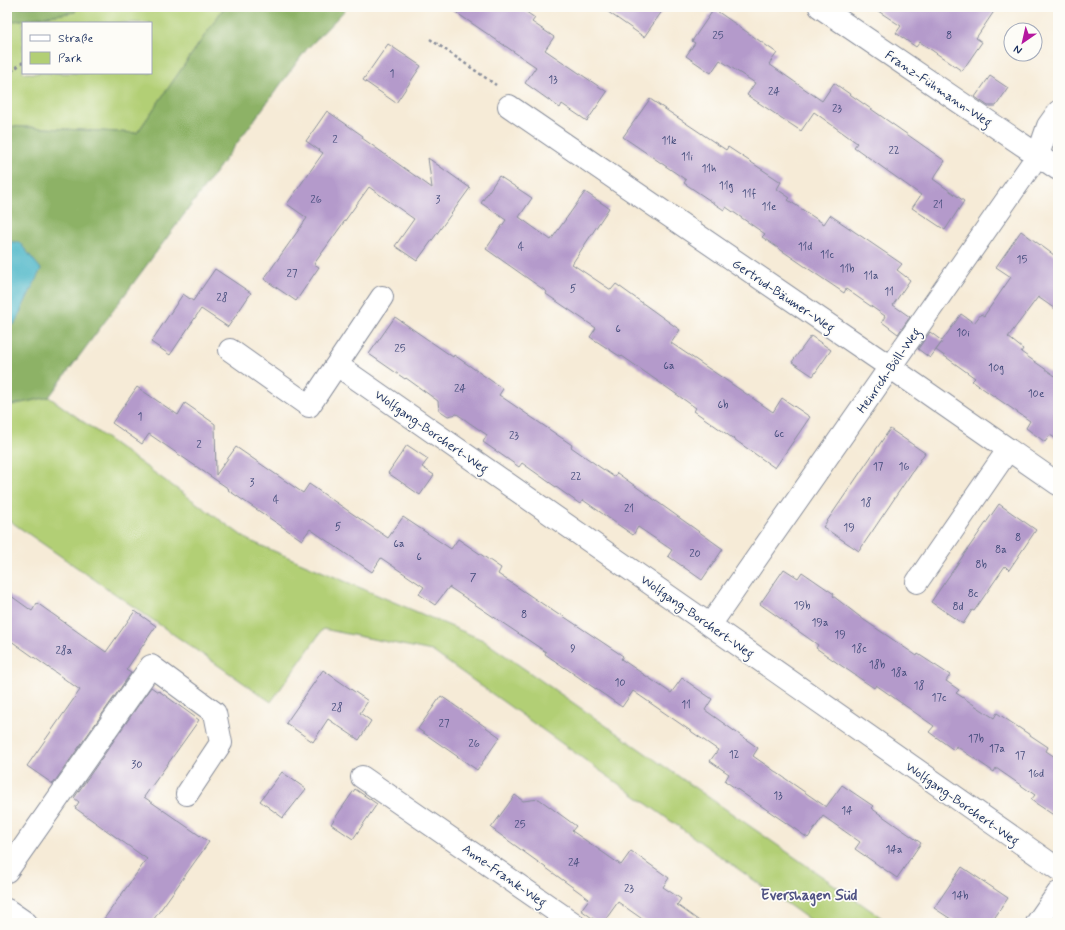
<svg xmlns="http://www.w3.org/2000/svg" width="1065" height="930" viewBox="0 0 1065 930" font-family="Mynerve,sans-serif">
<rect width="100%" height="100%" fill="#fdfcf7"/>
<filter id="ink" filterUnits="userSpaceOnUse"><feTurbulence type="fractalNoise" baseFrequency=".025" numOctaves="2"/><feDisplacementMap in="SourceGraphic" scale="8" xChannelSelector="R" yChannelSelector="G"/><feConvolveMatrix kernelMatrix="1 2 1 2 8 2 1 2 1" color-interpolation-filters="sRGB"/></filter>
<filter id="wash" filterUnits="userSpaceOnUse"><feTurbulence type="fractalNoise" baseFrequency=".012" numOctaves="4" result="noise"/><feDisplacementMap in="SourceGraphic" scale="16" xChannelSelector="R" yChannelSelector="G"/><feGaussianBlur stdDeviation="0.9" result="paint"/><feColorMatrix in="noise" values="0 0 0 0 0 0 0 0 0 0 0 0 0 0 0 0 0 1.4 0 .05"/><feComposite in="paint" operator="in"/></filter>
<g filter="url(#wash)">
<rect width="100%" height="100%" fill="#f6ebd7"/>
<path fill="#b2cf75" stroke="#667f6a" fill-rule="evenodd" d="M77,7H223V9L137,133L7,126V22L75,12ZM23,23H151V73H23Z
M49,397L248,540L483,640L889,923H814L432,651L323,629L271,702L7,519V406Z"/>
<path fill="#8db266" stroke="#547062" d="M7,7H77L75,12L7,22Z
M223,7H348L306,50L49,397L7,406V126L137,133L223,9Z"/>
<path fill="#4ab5c7" stroke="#327292" d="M7,242H19L41,269L14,325L7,324Z"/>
<g id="blocks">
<path fill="#b49acb" d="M448,7H519L535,18L532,22L554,37L545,50L607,92L587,121L562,104L560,108L525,83L536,67Z
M601,7H665L644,37Z
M872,7H997L976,38L982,42L962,71L920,42L916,47L896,33L901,26Z
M714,9L777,53L769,64L822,101L834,83L945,161L933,179L964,201L945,230L912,208L921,195L854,147L857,143L814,112L801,131L747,95L755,83L720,60L711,73L686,56L695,43L692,41Z
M388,44L421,66L396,103L363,80Z
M990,76L1008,88L996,106H988L975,97Z
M650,99L726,150L728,147L781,182L777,189L790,198L788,200L824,224L830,215L902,264L897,270L910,280L893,305L910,317L898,334L882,322L885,316L846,289L844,293L762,237L765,234L726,207L724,210L684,183L686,180L623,137Z
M327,111L363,136L362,138L432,188L428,158L470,188L417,261L395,246L414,219L369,187L314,264L319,267L296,301L264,279L307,218L287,204L323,153L306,141Z
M499,176L532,198L519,217L551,240L585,192L609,208L572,264L611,290L616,284L680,330L671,343L773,412L782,398L810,417L775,468L694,411L696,408L622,356L621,357L590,337L596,328L546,294L547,292L486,249L506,220L481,203Z
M1021,231L1058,258V311L1038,297L1008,337L1023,349L1021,352L1058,378V440L1050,435L1045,442L1026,428L1030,421L972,381L975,378L936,350L942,342L930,358L918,349L930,332L942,341L961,314L974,323L981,314L984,316L1011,277L996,267Z
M215,269L251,293L228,327L201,309L170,355L151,342L183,294L193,301Z
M395,317L453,357L454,355L503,389L499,395L572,445L571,447L614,477L617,473L723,549L702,580L668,556L672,550L638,527L633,535L583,500L580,504L522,463L519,467L483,442L487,435L457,414L448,416L439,410L438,401L406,378L405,379L369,354Z
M811,336L831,350L813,376L792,362Z
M137,387L178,415L185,403L215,424L216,475L236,447L303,493L309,484L388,538L403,517L451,549L458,539L501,568L498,574L559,615L560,614L623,656L621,659L671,693L682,678L712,699L705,710L758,748L753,756L826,807L842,785L873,806L871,808L921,843L897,878L855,849L860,842L823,816L808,838L725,781L729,774L710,761L718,750L633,691L622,707L545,654L546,652L449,587L435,605L419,594L424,587L381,558L372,572L310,529L302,540L253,507L228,490L229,489L149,434L142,444L112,423Z
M890,429L925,453L859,551L823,527Z
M407,445L428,459L422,467L434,475L420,495L388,473Z
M999,504L1036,530L1009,570L1005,566L974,611L972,610L963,624L931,602Z
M784,569L798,578L802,572L834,594L833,596L864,620L917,656L918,654L950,675L946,681L959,690L956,693L994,718L997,713L1048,747L1046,751L1058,759V818L1031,800L1035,795L996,768L994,772L956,746L954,750L929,732L934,726L876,685L874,688L836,662L816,648L818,645L760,604Z
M7,593L32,611L37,603L106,652L135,611L156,626L126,670L131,673L53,784L27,766L80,690L7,638Z
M323,670L368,701L360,713L371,721L359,740L328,719L313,742L286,723Z
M151,687L158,692L159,691L199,720L144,797L209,842L151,923H101L147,859L75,808L79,802L74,798Z
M441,696L500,737L477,770L418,729Z
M282,772L306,789L283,818L260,801Z
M355,789L377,804L353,839L331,824Z
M515,795L523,801L539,799L576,826L572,831L621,865L631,851L669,878L663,887L681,899L677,905L702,923H648L618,902L603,923H599L581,910L589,899L491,828Z
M962,867L1008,898L991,923H957L934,908Z"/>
</g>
</g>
<g filter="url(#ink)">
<use href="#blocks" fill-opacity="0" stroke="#888d9a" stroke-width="1"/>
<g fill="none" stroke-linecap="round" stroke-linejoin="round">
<g stroke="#888d9a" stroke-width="24">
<path id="minor" d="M820,7L1058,169
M509,106L890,367L1058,484
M230,350L309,406L382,297
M337,365L710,625L1058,869
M917,582L1008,450
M710,625L1038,155L1048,126L1058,112
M362,777L573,923
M7,871L151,666L215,713L221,743L187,794
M7,910L26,923
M1037,923L1058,893"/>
</g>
<path stroke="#888d9a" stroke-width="2.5" stroke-dasharray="3 3" stroke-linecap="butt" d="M430,39L496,85
M7,75L23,62"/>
<use href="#minor" stroke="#fff" stroke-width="22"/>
</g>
</g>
<g text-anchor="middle" stroke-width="3.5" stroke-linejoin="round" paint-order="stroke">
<g font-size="11" fill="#414a79">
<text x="718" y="39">25</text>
<text x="949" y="39">8</text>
<text x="392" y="77">1</text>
<text x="553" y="83">13</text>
<text x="774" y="95">24</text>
<text x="837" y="112">23</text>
<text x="335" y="143">2</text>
<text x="669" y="144">11k</text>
<text x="894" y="154">22</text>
<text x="687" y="160">11i</text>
<text x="709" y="172">11h</text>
<text x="726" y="189">11g</text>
<text x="749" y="197">11f</text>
<text x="316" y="203">26</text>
<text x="438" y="203">3</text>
<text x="938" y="208">21</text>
<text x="769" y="210">11e</text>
<text x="521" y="250">4</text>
<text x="805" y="250">11d</text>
<text x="827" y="258">11c</text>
<text x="1022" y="263">15</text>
<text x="847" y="272">11b</text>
<text x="292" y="277">27</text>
<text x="871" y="279">11a</text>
<text x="573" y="292">5</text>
<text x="889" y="295">11</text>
<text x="222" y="301">28</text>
<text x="618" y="332">6</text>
<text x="963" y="336">10i</text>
<text x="400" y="352">25</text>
<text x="669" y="369">6a</text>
<text x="996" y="371">10g</text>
<text x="460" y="392">24</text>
<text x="1036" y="397">10e</text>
<text x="723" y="408">6b</text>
<text x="140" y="420">1</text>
<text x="779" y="437">6c</text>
<text x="514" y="439">23</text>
<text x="199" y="448">2</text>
<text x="878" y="470">17</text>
<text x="904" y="470">16</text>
<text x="576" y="480">22</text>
<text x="252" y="486">3</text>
<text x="276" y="503">4</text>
<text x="866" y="506">18</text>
<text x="629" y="512">21</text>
<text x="338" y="530">5</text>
<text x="849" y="531">19</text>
<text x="1018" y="541">8</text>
<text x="399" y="547">6a</text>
<text x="1001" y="553">8a</text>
<text x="695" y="557">20</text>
<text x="419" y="560">6</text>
<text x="981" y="568">8b</text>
<text x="473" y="581">7</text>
<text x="973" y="597">8c</text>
<text x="802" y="609">19b</text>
<text x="958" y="610">8d</text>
<text x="524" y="618">8</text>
<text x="820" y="626">19a</text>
<text x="840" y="638">19</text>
<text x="573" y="652">9</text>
<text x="859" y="652">18c</text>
<text x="64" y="654">28a</text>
<text x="877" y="668">18b</text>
<text x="899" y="676">18a</text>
<text x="620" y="686">10</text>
<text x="919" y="689">18</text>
<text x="939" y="701">17c</text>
<text x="686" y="708">11</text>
<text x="337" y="711">28</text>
<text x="444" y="727">27</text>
<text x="976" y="742">17b</text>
<text x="474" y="747">26</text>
<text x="997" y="752">17a</text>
<text x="734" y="758">12</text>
<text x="1020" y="759">17</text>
<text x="137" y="768">30</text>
<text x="1036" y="777">16d</text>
<text x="778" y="799">13</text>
<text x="847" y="814">14</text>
<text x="520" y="828">25</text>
<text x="894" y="853">14a</text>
<text x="574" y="866">24</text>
<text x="629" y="892">23</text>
<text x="960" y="899">14b</text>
</g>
<g font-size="13" fill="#1b2f5e" stroke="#fdfcf7">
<text transform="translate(939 88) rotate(34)" y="5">Franz-Fühmann-Weg</text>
<text transform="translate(784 295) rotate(34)" y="5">Gertrud-Bäumer-Weg</text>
<text transform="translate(888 370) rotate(-55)" y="5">Heinrich-Böll-Weg</text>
<text transform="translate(432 431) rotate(35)" y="5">Wolfgang-Borchert-Weg</text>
<text transform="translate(698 616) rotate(35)" y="5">Wolfgang-Borchert-Weg</text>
<text transform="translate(963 803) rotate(35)" y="5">Wolfgang-Borchert-Weg</text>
<text transform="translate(505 875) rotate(35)" y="5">Anne-Frank-Weg</text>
</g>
<g font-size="15" font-weight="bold" fill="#515484" stroke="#fdfcf7">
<text x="809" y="900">Evershagen Süd</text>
</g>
</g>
<rect width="1065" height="930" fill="none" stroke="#fdfcf7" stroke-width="24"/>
<rect x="22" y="22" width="130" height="52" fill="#fdfcf7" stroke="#a3aaba"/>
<rect x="30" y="35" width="20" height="6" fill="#ffffff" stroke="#a3aaba"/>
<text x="58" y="42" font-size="12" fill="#1b2f5e">Straße</text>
<rect x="30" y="52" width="20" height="12" fill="#b2cf75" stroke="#a3aaba"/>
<text x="58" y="62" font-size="12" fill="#1b2f5e">Park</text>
<g transform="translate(1023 42) rotate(214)"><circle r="19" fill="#fdfcf7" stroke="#a3aaba"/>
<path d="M0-3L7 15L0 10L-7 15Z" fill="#b5179e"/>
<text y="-6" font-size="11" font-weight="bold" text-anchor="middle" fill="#1b2f5e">N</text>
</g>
</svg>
